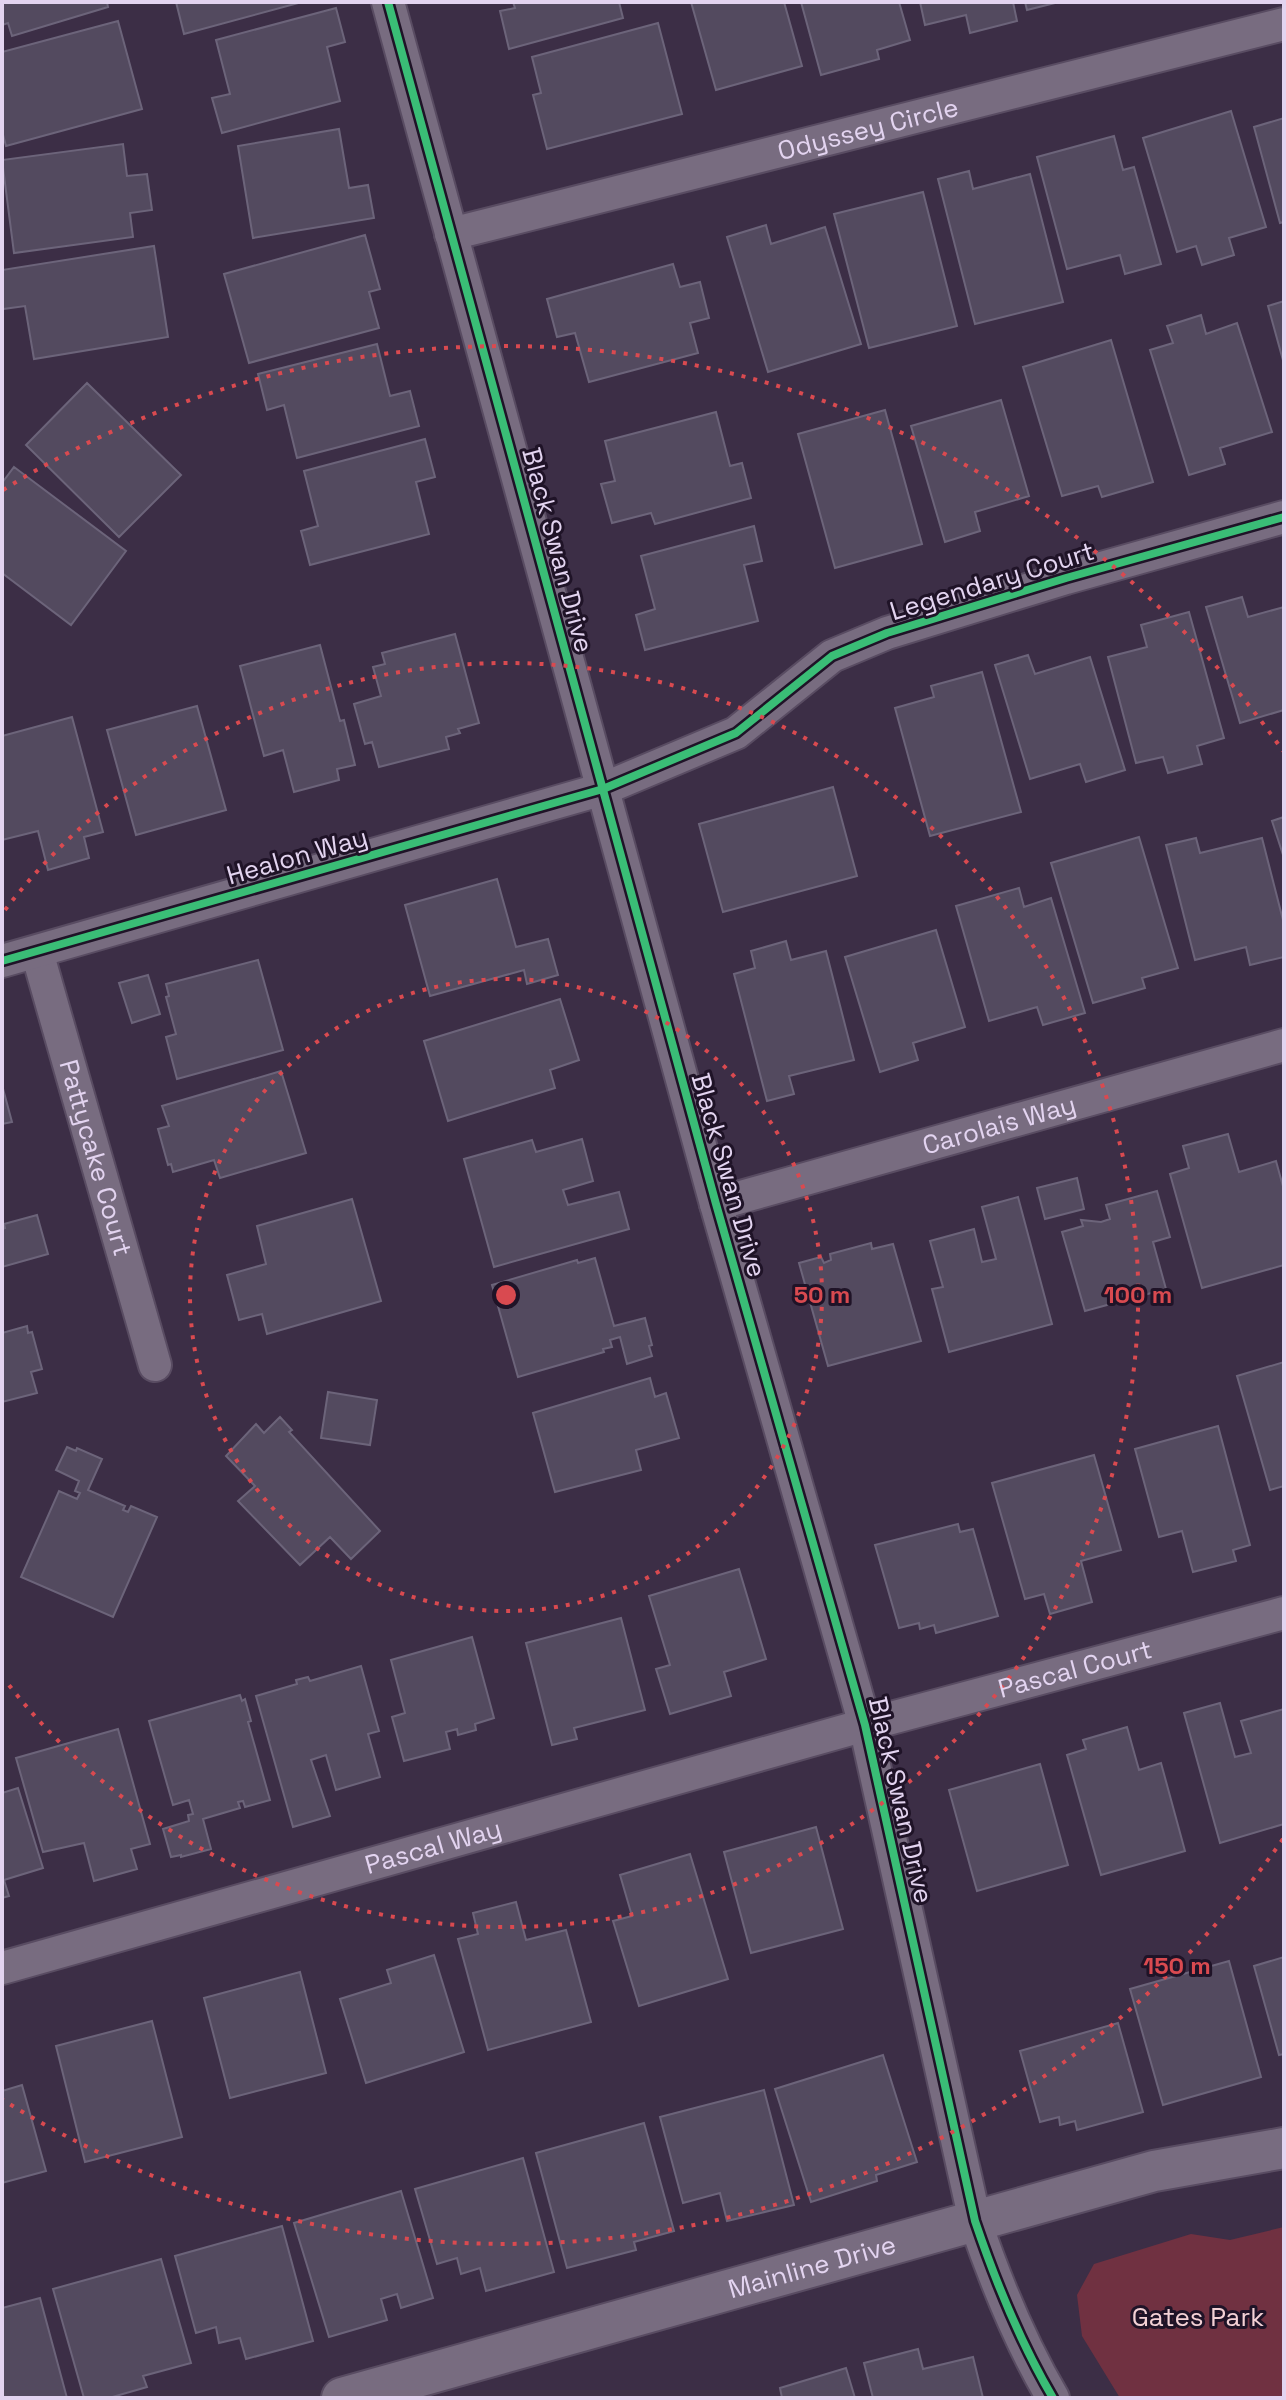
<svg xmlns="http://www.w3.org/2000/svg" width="1286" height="2400" viewBox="0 0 1286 2400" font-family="'Space Grotesk',sans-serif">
<rect width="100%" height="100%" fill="#3c2e46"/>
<path fill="#703141" d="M1284,2227V2398H1120L1082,2336L1077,2295L1094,2264L1191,2234L1230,2240Z"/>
<path fill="#534a5f" stroke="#6c647a" stroke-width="2" d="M2,2H107L108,7L12,36L8,23L2,25Z
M176,2H302L184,34Z
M513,2H619L623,18L509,49L500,11L515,8Z
M691,2H784L802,66L716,90Z
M801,2H899L910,40L877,50L879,59L821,75Z
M920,2H1013L1017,21L970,33L966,15L925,25Z
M1025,2H1059L1027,10Z
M336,8L345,42L327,47L340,101L222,133L212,98L230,94L216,40Z
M118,21L142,109L6,146L2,131V52Z
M658,23L682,114L547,149L533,95L541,93L532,57Z
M1231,111L1266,227L1229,238L1234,255L1202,265L1196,246L1177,252L1143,138Z
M1284,118V222L1280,223L1254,127Z
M339,129L349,188L368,185L374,218L253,238L238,146Z
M1114,136L1123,170L1134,167L1161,264L1125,274L1120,255L1067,269L1037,157Z
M123,144L127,176L147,174L152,210L130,213L133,237L14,253L2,160Z
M969,171L973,189L1030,174L1063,302L975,324L938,179Z
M923,192L957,326L869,348L834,214Z
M766,225L771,244L825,227L861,344L768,372L727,237Z
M365,235L380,289L369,292L379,328L249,363L224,274Z
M154,246L168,337L34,359L25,306L3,309L2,270Z
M673,264L680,287L700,282L709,318L690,323L698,353L589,382L575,333L557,337L547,299Z
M1284,301V364L1268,306Z
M1201,315L1206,334L1237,323L1272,432L1220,448L1225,464L1189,475L1150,350L1173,343L1167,326Z
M1111,340L1153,482L1102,497L1098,486L1062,496L1023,367Z
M377,344L390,396L410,391L419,426L297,458L284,405L267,410L258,374Z
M87,383L181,475L119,537L26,445Z
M1001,400L1029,496L975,512L980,531L945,542L911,426Z
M885,410L922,544L835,568L798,434Z
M716,412L730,466L742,463L751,498L655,524L651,513L612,523L601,484L615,481L605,441Z
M425,439L435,477L416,482L429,534L310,565L301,531L318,526L304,471Z
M14,467L126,551L71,625L2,573V483Z
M754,526L762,561L744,565L758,621L645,650L636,615L655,609L641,556Z
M1242,597L1248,617L1284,607V710L1240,723L1206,607Z
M1189,612L1224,738L1197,746L1202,764L1168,773L1163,757L1136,763L1108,657L1147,647L1141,625Z
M455,634L479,723L458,729L460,733L446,737L449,749L379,767L372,742L365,744L354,704L381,696L373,667L385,664L382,653Z
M320,645L340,721L344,720L355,765L337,769L339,780L294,792L283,750L264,756L240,666Z
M1028,655L1035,674L1090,657L1125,770L1086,782L1080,764L1030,779L995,665Z
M982,672L1021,812L930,836L895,708L934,697L931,686Z
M197,706L226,810L136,835L107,730Z
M72,717L103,832L84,837L89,858L48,870L38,831L2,840V736Z
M833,787L857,876L723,912L699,824Z
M1284,817V858L1272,821Z
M1139,837L1178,968L1142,978L1145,988L1093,1003L1051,863Z
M1196,838L1200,853L1262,838L1284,924V957L1250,965L1246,947L1195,960L1166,845Z
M497,879L516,947L548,939L558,975L527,984L524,970L430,996L405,905Z
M1019,888L1024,907L1051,898L1085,1013L1043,1025L1037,1007L989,1021L956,906Z
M936,930L965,1027L913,1043L918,1060L880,1072L845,957Z
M786,941L791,960L826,951L854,1060L789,1076L794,1094L767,1101L734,974L755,968L751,951Z
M258,960L283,1050L177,1079L166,1037L176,1034L166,997L169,996L166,984Z
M148,975L160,1014L132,1023L119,983Z
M560,999L579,1060L550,1070L555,1088L448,1121L424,1041Z
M281,1071L306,1153L220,1178L214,1160L173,1172L171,1164L168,1165L158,1129L169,1126L162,1106Z
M2,1085L12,1122L2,1124Z
M1228,1134L1239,1172L1276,1161L1284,1190V1265L1202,1288L1170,1174L1189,1168L1183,1146Z
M582,1139L593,1181L563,1190L568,1205L619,1192L629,1229L494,1267L464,1159L532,1140L536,1152Z
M1077,1178L1084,1209L1045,1219L1037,1188Z
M1157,1191L1170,1237L1153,1242L1166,1289L1085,1311L1062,1232L1083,1226L1081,1220L1101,1222L1110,1219L1106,1205Z
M1018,1197L1052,1324L949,1352L932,1289L943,1287L930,1241L974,1229L982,1262L996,1259L982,1207Z
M352,1199L381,1301L267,1334L262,1314L239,1320L227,1275L266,1264L257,1226Z
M37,1215L48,1254L2,1267V1229L5,1228L4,1224Z
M871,1243L872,1249L893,1244L921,1341L828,1366L799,1263L821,1257L824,1263L831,1260L830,1254Z
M595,1258L614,1326L645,1318L652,1345L649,1346L652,1356L627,1364L620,1337L610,1340L612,1347L603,1349L604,1352L518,1377L492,1285L577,1260L578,1263Z
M27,1326L28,1333L32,1332L42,1369L31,1372L37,1393L2,1402V1333Z
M1284,1362V1486L1270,1490L1237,1376Z
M650,1378L655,1397L666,1393L679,1438L636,1450L641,1470L555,1492L533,1413Z
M328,1392L377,1400L370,1445L321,1438Z
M280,1417L292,1430L289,1432L380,1531L351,1559L330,1537L300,1565L238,1501L255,1486L226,1456L256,1424L264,1433Z
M1218,1426L1250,1545L1233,1550L1236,1561L1193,1572L1182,1531L1159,1537L1135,1449Z
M67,1447L76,1451L77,1448L102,1459L88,1490L125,1506L123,1510L128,1512L131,1506L157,1517L113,1617L21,1577L59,1491L77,1499L80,1493L75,1491L79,1481L56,1470Z
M1094,1455L1121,1550L1081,1561L1092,1602L1050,1614L1044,1594L1025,1599L992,1483Z
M958,1524L960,1532L973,1529L998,1616L936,1633L934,1625L920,1629L919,1623L899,1628L875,1545Z
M739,1569L766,1659L724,1672L731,1696L670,1714L656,1669L670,1665L649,1596Z
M621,1618L645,1710L574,1728L577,1739L552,1745L526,1643Z
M472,1637L494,1718L475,1724L476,1730L458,1735L457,1729L446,1732L450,1749L404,1761L392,1717L405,1713L391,1660Z
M361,1666L379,1731L368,1734L380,1777L336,1790L326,1755L311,1760L330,1816L293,1827L256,1696L297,1684L296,1680L308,1677L310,1681Z
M240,1695L242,1701L245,1699L251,1721L248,1722L270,1800L245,1807L243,1801L238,1802L240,1808L203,1819L211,1849L181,1857V1855L171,1857L163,1829L189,1821L188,1815L193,1814L189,1800L173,1805L149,1721Z
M1220,1703L1235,1757L1251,1753L1241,1721L1284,1709V1824L1220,1843L1184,1713Z
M1127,1727L1139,1770L1161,1763L1185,1851L1101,1875L1067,1755L1086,1749L1083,1740Z
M118,1729L150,1844L131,1849L137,1869L94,1881L84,1843L43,1852L16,1758Z
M1040,1764L1068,1865L977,1891L949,1790Z
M18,1788L43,1868L4,1880L9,1896L2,1898V1793Z
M816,1827L843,1929L751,1953L724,1852Z
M690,1854L728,1979L639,2006L613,1921L632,1916L620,1875Z
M516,1902L526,1940L566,1930L591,2022L488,2050L458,1939L478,1934L473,1913Z
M434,1955L464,2052L366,2083L340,1999L391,1983L387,1970Z
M1284,1957V2054L1279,2055L1254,1966Z
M1229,1961L1261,2077L1163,2105L1130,1989Z
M300,1972L326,2073L230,2098L204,1998Z
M152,2021L182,2137L85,2162L56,2046Z
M1118,2023L1143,2112L1077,2130L1075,2121L1060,2125L1059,2117L1040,2122L1020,2051Z
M883,2055L917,2162L876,2175L877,2181L811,2202L775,2089Z
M22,2085L46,2171L2,2183V2091Z
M764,2090L794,2205L727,2221L720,2193L683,2203L660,2117Z
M644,2123L674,2231L634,2242L636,2250L567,2268L536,2153Z
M523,2158L554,2272L486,2291L480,2268L461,2274L457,2258L437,2264L415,2189Z
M401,2191L433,2298L401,2308L397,2294L381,2299L387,2320L329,2337L294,2223Z
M282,2226L313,2341L246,2359L240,2338L219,2343L216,2327L196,2333L175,2256Z
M161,2259L191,2363L143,2376L147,2387L109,2398H84L53,2289Z
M40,2298L67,2398H2V2308Z
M918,2349L923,2369L973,2357L983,2398H873L864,2363Z
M846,2368L855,2398H782L780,2388Z"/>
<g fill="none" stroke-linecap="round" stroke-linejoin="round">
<g stroke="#594c62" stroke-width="36">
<g id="minor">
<path d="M388,2L716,1204L865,1725L975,2221C996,2283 1020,2342 1053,2398"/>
<path id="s1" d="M451,234L1284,24"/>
<path id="s2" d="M37,952L155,1365"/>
<path d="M2,961L603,789L736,733L832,656L887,633L1066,578L1284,517"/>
<path id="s3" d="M716,1204L1284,1045"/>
<path id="s4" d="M2,1968L865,1725L1284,1613"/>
</g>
</g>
<g stroke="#594c62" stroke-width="44">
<g id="tertiary">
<path id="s5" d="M342,2398L1154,2171L1284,2148"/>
</g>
</g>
<use href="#minor" stroke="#786c80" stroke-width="32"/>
<use href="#tertiary" stroke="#786c80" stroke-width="40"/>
<g stroke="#1f1327" stroke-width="13">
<path id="cycleway" d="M388,2L716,1204L865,1725L975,2221C996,2283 1020,2342 1053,2398
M2,961L603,789L736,733L832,656L887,633L1066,578L1284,517"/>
</g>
<use href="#cycleway" stroke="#3abd76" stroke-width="8"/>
</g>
<g fill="none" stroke="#d94a50" stroke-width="4" stroke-dasharray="4 8">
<circle cx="506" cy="1295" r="316"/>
<path d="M5 910A632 632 0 1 1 5 1680"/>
<path d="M1283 1839A949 949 0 0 1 3 2100M3 490A949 949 0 0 1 1283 751"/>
</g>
<g text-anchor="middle" stroke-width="6" stroke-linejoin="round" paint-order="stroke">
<g font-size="26" fill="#e3d4f0" stroke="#1f1327">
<text dy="9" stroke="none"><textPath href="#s1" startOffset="430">Odyssey Circle</textPath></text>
<text transform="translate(558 550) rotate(75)" y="9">Black Swan Drive</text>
<text transform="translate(992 581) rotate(-17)" y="9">Legendary Court</text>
<text transform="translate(297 856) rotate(-16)" y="9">Healon Way</text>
<text dy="9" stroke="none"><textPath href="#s3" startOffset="294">Carolais Way</textPath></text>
<text dy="9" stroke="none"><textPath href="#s2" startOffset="214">Pattycake Court</textPath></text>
<text transform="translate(729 1175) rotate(74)" y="9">Black Swan Drive</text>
<text dy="9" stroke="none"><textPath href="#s4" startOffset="1114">Pascal Court</textPath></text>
<text transform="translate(901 1800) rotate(77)" y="9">Black Swan Drive</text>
<text dy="9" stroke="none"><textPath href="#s4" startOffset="448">Pascal Way</textPath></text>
<text dy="9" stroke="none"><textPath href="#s5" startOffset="488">Mainline Drive</textPath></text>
</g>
<g font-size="26" fill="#f4d1d5" stroke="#1f1327">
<text x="1198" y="2326">Gates Park</text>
</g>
</g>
<circle cx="506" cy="1295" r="12" fill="#d94a50" stroke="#1f1327" stroke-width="4"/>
<g font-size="24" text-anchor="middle" font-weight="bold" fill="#d94a50" stroke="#1f1327" stroke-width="6" stroke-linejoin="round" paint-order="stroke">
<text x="822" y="1303">50 m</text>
<text x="1138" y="1303">100 m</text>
<text x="1177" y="1974">150 m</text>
</g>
<rect width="1286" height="2400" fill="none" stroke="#e3d4f0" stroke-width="8"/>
</svg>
